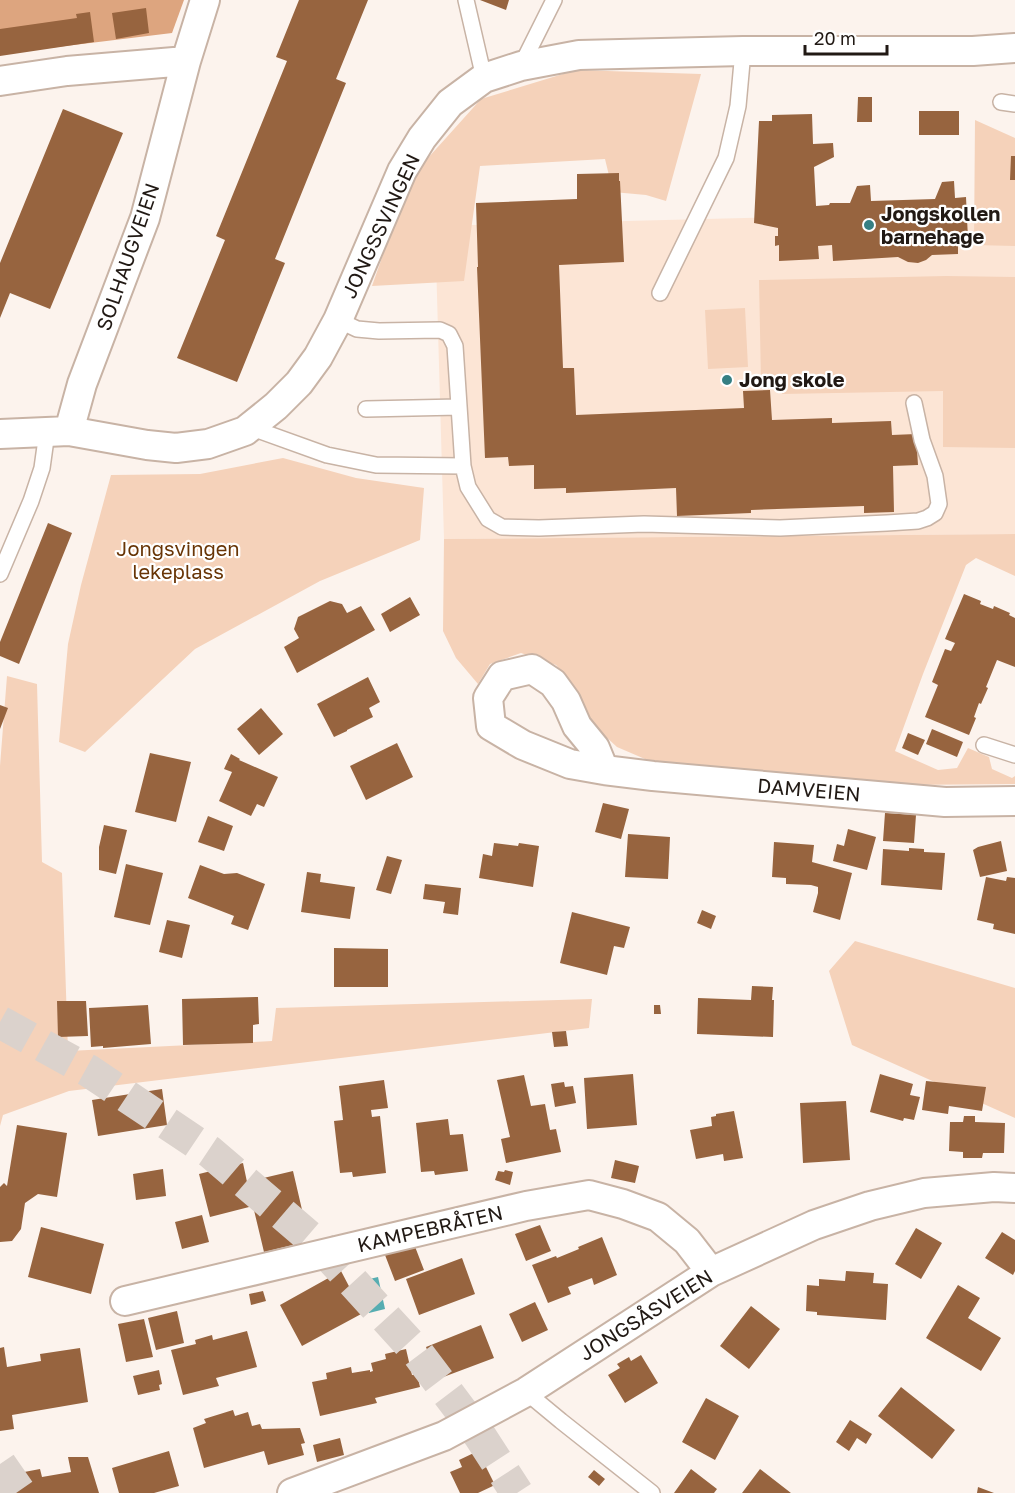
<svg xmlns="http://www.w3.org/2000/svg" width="1015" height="1493" viewBox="0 0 1015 1493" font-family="'Golos Text',sans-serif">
<rect width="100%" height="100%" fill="#fcf3ed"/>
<path fill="#fce5d5" d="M1015,211V534L444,539L435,226Z"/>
<path fill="#f5d2ba" d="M576,70L701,74L666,201L646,195L613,192L605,159L480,166L464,281L372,286L410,178L481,99Z
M975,120L1015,138V246L974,245Z
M946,276L1015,277V448L943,447V391L782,394L781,382H761L759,280Z
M745,308L748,367L708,369L705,310Z
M283,458L356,478L424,488L420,540L320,581L195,649L85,752L59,742L68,644L81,585L111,475L200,474Z
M1015,534V576L976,558L966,565L923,674L895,751L938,770L957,768L968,748L989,757L992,769L1012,778L1015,776V784L901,785L659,765L617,747L591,723L571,683L556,665L521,653L490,664L478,684L456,658L443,631L444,539Z
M7,676L37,684L42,862L62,873L68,1051L272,1041L276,1008L592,999L589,1028L69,1091L3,1115L0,1126V766Z
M855,941L1015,988V1118L852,1045L829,971Z"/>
<path fill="#dda57f" d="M0,0H184L172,33L0,54Z"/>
<path fill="#56adb1" d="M378,1277L385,1309L369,1313L361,1281Z"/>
<path fill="#97643f" d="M299,0H368L336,79L346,83L275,259L285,263L237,382L177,358L225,240L216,236L287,61L276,57Z
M480,0H509L506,10Z
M146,8L149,33L116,39L112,13Z
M90,12L94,42L0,56V29L77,18L76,14Z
M858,97H872V122H857Z
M63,109L123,133L50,309L10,293L0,318V263Z
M919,111H959V135H919Z
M812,114L813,144L833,143L834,157L814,167L816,206L829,205L830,203H850L857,186L870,185L871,201L935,199L942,182L954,181L955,198L966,197L968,239H958V254L932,255L926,260L918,263L908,262L898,257L833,261L832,245L818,246L819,259L779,261V245L775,246V236H778V228L754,223L759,121H772V115Z
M1011,156H1015V180H1010Z
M619,173V181H620L624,262L559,265L563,368H574L576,415L744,408L743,391L770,390L772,420L832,418V423L891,421L892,435L916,434L918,465L893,466L894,512L864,513V506L751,510V513L677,516L676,488L566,493V488L534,489V465L509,466L508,457L485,458L477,267H478L476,203L577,199V174Z
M48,523L72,533L19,664L0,656V642Z
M964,594L981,601L980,604L993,609L994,606L1010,613L1009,615L1015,618V667L997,660L986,687L988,688L981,704L979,703L974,717L976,718L969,735L925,717L938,685L932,682L945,649L951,651L955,643L945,639Z
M410,597L420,615L390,632L381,614Z
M330,601L342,604L347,613L361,606L375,630L297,673L284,647L299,638L294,629L298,617Z
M368,677L380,702L369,708L373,717L347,730V731L334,737L317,704Z
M0,705L8,708L0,729Z
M261,708L283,734L259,755L237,729Z
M932,729L963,742L957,757L926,744Z
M908,733L925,740L918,755L902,748Z
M397,743L413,777L366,800L350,766Z
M150,753L191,762L176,822L135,812Z
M231,754L240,759L239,760L278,777L264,807L257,804L251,816L219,801L232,772L224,769Z
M603,803L629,809L621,839L595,832Z
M885,813L916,815L914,843L883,841Z
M208,816L233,826L224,851L198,842Z
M104,825L127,830L116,874L99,870V847Z
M848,829L876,837L867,870L833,861L837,844L844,846Z
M628,834L670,837L668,879L625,877Z
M1001,841L1007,871L980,877L973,850L978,847Z
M774,842L814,845L812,862L852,873L840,920L813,912L818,893V887L811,885L786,884V878L772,877Z
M494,843L518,846L519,843L539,846L533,887L479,878L483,854L492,856Z
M909,848L924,849V852L945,853L942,890L881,885L883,849L909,851Z
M387,856L402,860L391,894L376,890Z
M126,864L163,873L150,925L114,917Z
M200,865L224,874L237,873L265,884L248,930L231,924L234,916L188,898Z
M307,872L321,874L320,882L355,887L350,919L301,912Z
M986,877L1006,881L1007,877L1015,878V934L993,929L994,924L977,920Z
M425,884L461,888L458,915L443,913L445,902L423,899Z
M702,910L716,916L711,929L697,923Z
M572,912L630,927L624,948L614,946L607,975L560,963Z
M167,920L190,925L182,958L159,952Z
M334,948L388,949V987H334Z
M752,986L773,987L772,1000H774L773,1037L697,1034L698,998L751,1000Z
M258,997L259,1024L253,1025V1043L183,1045L182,999Z
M57,1001H86L88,1036L58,1037Z
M148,1005L151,1044L103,1048V1046L91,1047L89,1008Z
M654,1005H660L661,1014H654Z
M566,1031L568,1046L554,1047L552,1032Z
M633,1074L637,1125L587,1129L584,1078Z
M880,1074L913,1084L910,1095L920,1097L914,1120L904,1118L903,1121L870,1112Z
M524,1075L531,1106L545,1104L550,1130L556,1129L561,1152L506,1163L501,1139L510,1137L497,1080Z
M384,1080L388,1108L371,1110L372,1117L380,1116L386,1173L353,1177L352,1172L340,1173L334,1121L343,1120L339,1086Z
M926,1081L986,1087L982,1111L949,1106L948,1114L922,1110Z
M564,1082L565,1087L573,1086L576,1103L555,1107L551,1084Z
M162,1089L167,1125L98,1136L92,1100Z
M846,1101L850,1160L803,1163L800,1103Z
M734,1111L743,1158L724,1161L723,1154L696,1159L690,1130L712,1126L711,1117L716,1116V1114Z
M964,1116H975V1122L1005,1123L1004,1153H983L982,1158H963V1152L949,1151L950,1122H963Z
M448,1119L450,1135L463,1134L468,1171L435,1175L434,1171L421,1172L416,1123Z
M17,1125L67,1133L57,1197L38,1194L25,1203L21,1229L12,1241L0,1242V1187L4,1183L7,1186Z
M615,1160L639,1166L635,1183L611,1178Z
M243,1163L247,1182L293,1171L303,1214L287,1218L293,1245L264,1252L253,1206L210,1217L199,1174Z
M163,1169L166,1196L136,1200L133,1174Z
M505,1170L513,1172L510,1185L495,1180L498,1171L504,1172Z
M202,1215L209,1242L182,1249L175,1222Z
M540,1225L551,1251L526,1261L515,1234Z
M41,1227L104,1244L91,1294L28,1277Z
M916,1228L942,1243L921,1279L895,1264Z
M1002,1232L1015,1240V1271L1013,1275L985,1258Z
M602,1237L617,1275L594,1285L592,1278L568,1287L571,1294L548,1303L532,1265L556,1256L557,1258L579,1249L578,1247Z
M414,1244L424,1270L395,1281L385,1255Z
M462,1258L475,1294L419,1315L406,1279Z
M341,1271L363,1313L302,1346L280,1305Z
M846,1271L874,1273L873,1283L888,1284L886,1320L817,1315V1312L806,1311L807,1285L819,1286V1279L845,1281Z
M958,1285L980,1298L968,1318L1001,1338L981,1371L926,1338Z
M263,1291L266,1301L251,1305L249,1294Z
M535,1302L548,1330L522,1342L509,1314Z
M751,1306L780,1329L749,1369L720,1346Z
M177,1311L184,1343L156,1350L148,1318Z
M144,1319L153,1357L126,1362L118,1324Z
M481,1325L494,1358L438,1379L426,1347Z
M247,1331L257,1367L216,1378L219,1386L183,1395L171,1350L196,1344L195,1340L212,1335L213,1340Z
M4,1347L7,1367L41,1361L40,1354L80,1348L88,1402L12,1415L14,1429L0,1431V1348Z
M406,1349L412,1375L417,1374L420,1387L375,1398L377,1403L320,1416L312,1382L327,1379L326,1373L351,1367L352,1373L370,1370V1372L373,1371L371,1363L386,1359L385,1354Z
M641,1355L658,1383L625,1403L608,1375L620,1368L617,1364L629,1357L631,1361Z
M159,1370L162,1384L159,1385L160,1390L138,1395L133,1376Z
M901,1387L955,1430L932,1459L878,1416Z
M706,1398L739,1416L715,1460L682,1442Z
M233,1410L235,1416L248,1412L252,1426L260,1424L262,1429L300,1428L305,1443L301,1444L304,1455L268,1465L264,1451L204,1468L193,1428L206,1423L204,1419Z
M850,1420L872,1434L866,1444L857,1438L849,1451L836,1442Z
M340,1438L344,1455L317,1462L313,1445Z
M169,1451L179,1486L154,1493H119L112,1468Z
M478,1451L495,1485L478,1493H460L450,1472L462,1467L459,1460Z
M68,1457H88L99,1493H11L9,1482L21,1480L19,1473L40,1469L42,1477L71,1472Z
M691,1469L717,1489L714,1493H674Z
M760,1469L791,1493H742Z
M594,1470L605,1479L599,1486L588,1477Z
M978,1487L994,1493H977Z"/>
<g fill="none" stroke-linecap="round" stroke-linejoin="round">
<path stroke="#dbd2cc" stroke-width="33" stroke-dasharray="33 16" stroke-linecap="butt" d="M0,1022L89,1071L210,1152L320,1246L416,1351L480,1436L517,1493
M0,1464L20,1493"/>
<g stroke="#c8b3a5" stroke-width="18">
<path id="service" d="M466,0L484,78
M521,66L554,0
M1001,102L1015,104
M660,293L726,158L738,106L743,51
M338,320L357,329L379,331L440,330L449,334L455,346L463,466L468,487L488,519L502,527L539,528L644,524L780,528L887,523L918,521L927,518L935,513L939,504L935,476L922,440L914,403
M366,409L459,407
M249,427L327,455L376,465L463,466
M0,574L31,501L42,468L47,432
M984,745L1015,755
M526,1392L561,1421L652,1493"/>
</g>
<g stroke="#c8b3a5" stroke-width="32">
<path id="minor" d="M0,81L67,71L186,61
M69,431L82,384L145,218L186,61L205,0
M0,434L69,431L147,445L176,448L208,444L245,431L276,406L299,383L318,357L338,320L402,171L422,138L450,103L484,78L521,66L579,55L743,51H973L1015,48
M604,770L595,748L577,726L566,701L553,683L532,669L502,676L488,698L491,726L523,745L570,764L604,770L653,776L945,802L1015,801
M125,1301L526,1206L589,1195L623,1204L658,1217L687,1241L711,1272
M292,1493L444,1436L526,1392L711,1272L814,1225L870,1206L924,1193L994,1187L1015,1188"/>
</g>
<use href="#service" stroke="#fff" stroke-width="15"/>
<use href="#minor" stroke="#fff" stroke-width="28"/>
</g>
<g fill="#367f83" stroke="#fff" stroke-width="2">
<circle cx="869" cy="225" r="6"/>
<circle cx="727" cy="380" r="6"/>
</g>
<g text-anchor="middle" stroke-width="4.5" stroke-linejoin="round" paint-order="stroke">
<g font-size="20" font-weight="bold" fill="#211914" stroke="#fff" text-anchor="start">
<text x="881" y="221">Jongskollen<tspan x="881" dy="23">barnehage</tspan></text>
<text x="739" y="387">Jong skole</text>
</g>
<g font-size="20" fill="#211914" stroke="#fff">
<text transform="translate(381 226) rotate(-65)" y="7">JONGSSVINGEN</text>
<text transform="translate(128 257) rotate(-71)" y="7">SOLHAUGVEIEN</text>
<text transform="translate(809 790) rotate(5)" y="7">DAMVEIEN</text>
<text transform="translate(430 1229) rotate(-13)" y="7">KAMPEBRÅTEN</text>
<text transform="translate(646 1315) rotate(-32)" y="7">JONGSÅSVEIEN</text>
</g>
<g font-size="20" fill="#683506" stroke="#fff">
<text x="178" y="556">Jongsvingen<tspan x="178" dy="23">lekeplass</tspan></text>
</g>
</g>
<path d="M805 45v9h82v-9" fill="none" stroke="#211914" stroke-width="3"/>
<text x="814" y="45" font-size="18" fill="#211914" stroke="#ffffff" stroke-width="4.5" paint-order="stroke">20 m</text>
</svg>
